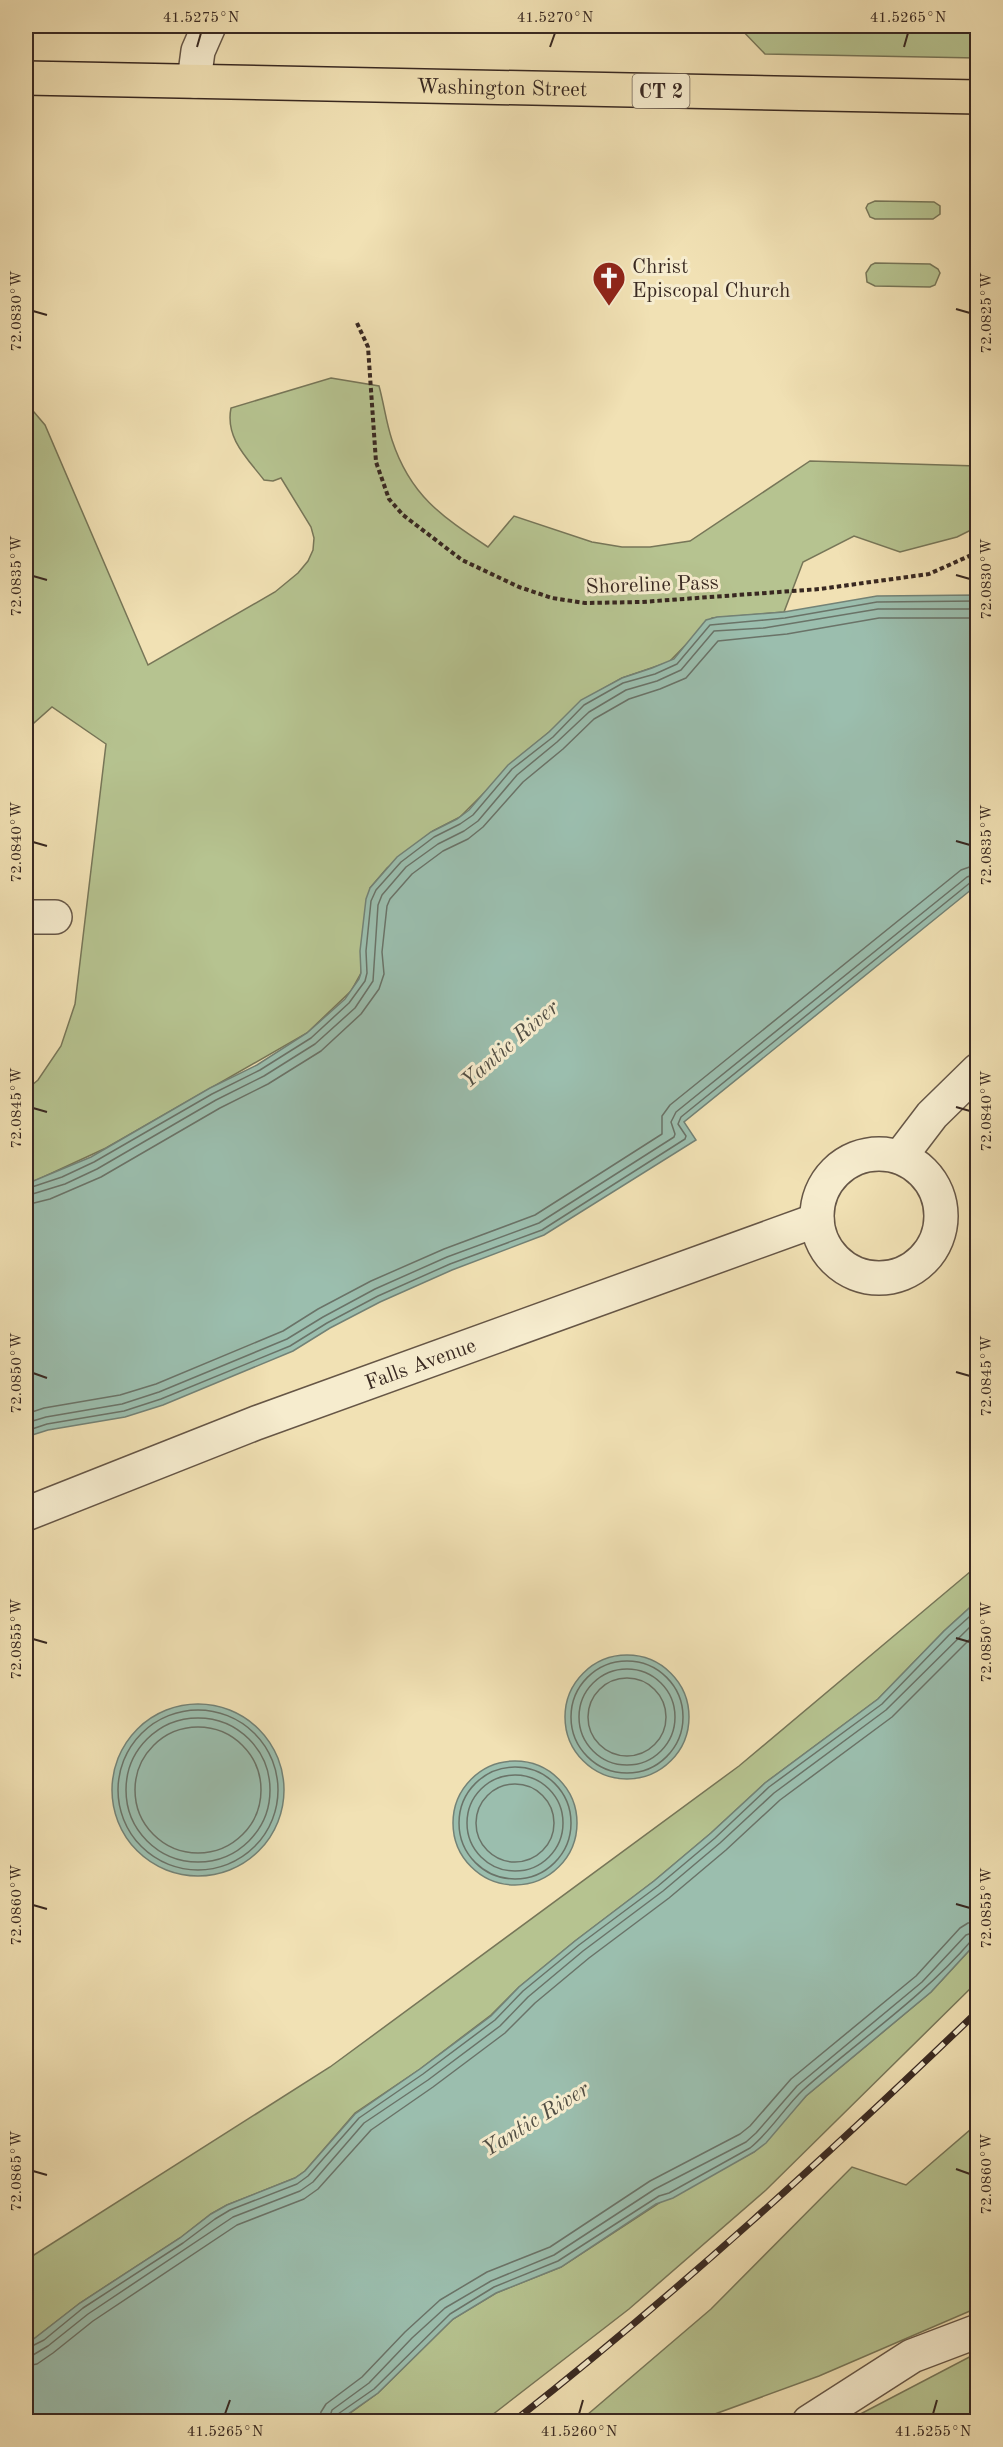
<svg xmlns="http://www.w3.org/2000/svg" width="1003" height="2447" viewBox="0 0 1003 2447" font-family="'Old Standard TT',serif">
<rect width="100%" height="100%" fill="#f1e1b4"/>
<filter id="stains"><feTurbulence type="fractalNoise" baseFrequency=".00333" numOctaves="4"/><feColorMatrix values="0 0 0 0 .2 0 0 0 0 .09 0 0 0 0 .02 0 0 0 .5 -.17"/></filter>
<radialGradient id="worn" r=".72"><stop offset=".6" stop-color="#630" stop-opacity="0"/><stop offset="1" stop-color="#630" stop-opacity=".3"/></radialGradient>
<path fill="#b6c390" stroke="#777658" stroke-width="1.5" d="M738,26H977V58L765,54Z
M875,201L934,202L940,206V214L933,219H875L870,217L866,208L868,204Z
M875,263L930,264L938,269L940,273L935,285L930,287L875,286L867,282L866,273L871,265Z
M331,378L379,386C384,404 386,422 392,440C410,495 441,516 488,547L514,516L592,542L622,547H650L690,541L810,461L977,466V527L957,537L900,552L854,536L803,562L784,612L712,618L669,662L622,678L597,692L524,753L460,817L433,831L387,868L370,888L361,973L351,991L307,1033L106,1148L26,1185V1090L38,1080L61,1046L75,1004L106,744L52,707L26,730V405L34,412L45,425L148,665L275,592L298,573L308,561L313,550L314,538L311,527L281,478L273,481L264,480C247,458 225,438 231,408Z
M977,1566V1601L944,1631L878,1699L765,1783L711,1833L654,1881L575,1941L519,1987L491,2015L420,2069L355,2113L305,2171L295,2178L227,2205L211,2214L180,2238L80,2303L26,2345V2260L330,2067L739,1766Z
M977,1942V1982L766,2190L629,2309L483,2422H338L378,2393L453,2319L496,2293L561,2267L662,2201L754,2152L806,2096L931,1992Z
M977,2124V2308L819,2376L704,2418L701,2421H580L711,2309L852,2167L906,2185Z
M977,2353V2421H847Z"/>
<path fill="#9bbeae" stroke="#738276" stroke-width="1.5" d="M977,595V885L684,1122L696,1140L544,1235L452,1270L380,1302L330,1328L293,1351L163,1405L125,1417L48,1430L26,1437V1184L91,1157L210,1088L257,1065L307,1033L345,999L359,979L361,973L360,951L366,899L370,888L397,857L431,832L457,819L469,810L508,765L549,732L581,700L622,678L652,668L674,659L706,620L717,617L784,612L877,596Z
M977,1601V1942L931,1992L806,2096L766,2143L754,2152L673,2198L656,2204L561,2267L496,2293L453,2319L378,2393L338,2421H26V2345L80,2303L180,2238L211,2214L227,2205L295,2178L305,2171L355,2114L420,2069L491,2016L519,1987L575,1941L654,1881L711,1833L765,1783L878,1699L944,1631Z
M565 1717a62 62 0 1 1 124 0a62 62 0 1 1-124 0Z
M112 1790a86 86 0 1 1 172 0a86 86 0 1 1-172 0Z
M453 1823a62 62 0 1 1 124 0a62 62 0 1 1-124 0Z"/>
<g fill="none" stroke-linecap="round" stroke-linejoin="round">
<path stroke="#6a7368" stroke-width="1.5" d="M26,1189L62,1177L94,1162L212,1094L260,1070L311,1038L349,1003L365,981L367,973L366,951L371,901L376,890L401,862L434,837L460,824L473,815L512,769L553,737L584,705L623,683L655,674L677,664L710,625L785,618L877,602L978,601
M26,1196L65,1184L97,1169L216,1100L264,1076L315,1044L355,1008L373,981L378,905L382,895L406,867L438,844L464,831L478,821L517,775L557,742L589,712L626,690L657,681L681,670L714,631L764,628L878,609H978
M26,1205L50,1199L101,1177L220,1108L268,1084L321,1051L361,1014L379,989L384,974L382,952L387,906L390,899L412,874L443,851L468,839L483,827L523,782L563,749L594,719L629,699L660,689L686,678L718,641L787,634L879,618H978
M26,1414L44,1408L120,1395L156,1384L283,1331L318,1309L371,1281L444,1249L535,1215L662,1134V1116L670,1105L961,870L978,864
M26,1423L46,1417L122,1404L159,1392L287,1339L323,1317L375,1289L447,1257L539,1223L674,1137L675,1134L671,1122L676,1112L967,877L978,873
M26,1431L47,1424L124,1411L161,1399L290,1346L327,1323L378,1296L450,1264L542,1230L685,1139L686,1136L678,1124L681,1117L971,882L978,881
M571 1717a56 56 0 1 1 112 0a56 56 0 1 1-112 0Z
M579 1717a48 48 0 1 1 96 0a48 48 0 1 1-96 0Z
M588 1717a39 39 0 1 1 78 0a39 39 0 1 1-78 0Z
M118 1790a80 80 0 1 1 160 0a80 80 0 1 1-160 0Z
M126 1790a72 72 0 1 1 144 0a72 72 0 1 1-144 0Z
M135 1790a63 63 0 1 1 126 0a63 63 0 1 1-126 0Z
M459 1823a56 56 0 1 1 112 0a56 56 0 1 1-112 0Z
M467 1823a48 48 0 1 1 96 0a48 48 0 1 1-96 0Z
M476 1823a39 39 0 1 1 78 0a39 39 0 1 1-78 0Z
M26,2349L44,2340L83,2308L183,2243L215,2219L230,2210L297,2184L308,2176L359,2118L423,2074L495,2020L523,1991L579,1945L658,1886L715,1838L769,1787L882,1704L949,1635L978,1609
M26,2357L33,2355L48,2346L88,2314L233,2217L300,2191L313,2182L364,2123L428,2080L500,2026L528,1997L583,1951L663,1891L720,1843L774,1793L886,1710L978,1619
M26,2366L37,2364L53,2353L93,2321L237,2225L304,2199L318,2189L371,2130L433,2087L505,2033L535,2003L589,1958L669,1898L726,1850L780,1800L892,1717L978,1631
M319,2422L321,2412L326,2404L362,2377L405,2332L440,2300L487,2272L550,2247L650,2181L740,2134L750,2126L791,2079L916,1976L960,1928L968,1923L978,1922
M328,2422L332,2410L369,2383L412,2338L445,2308L491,2281L554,2255L655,2189L746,2142L756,2133L797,2086L922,1982L966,1935L978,1931
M336,2422L338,2414L374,2389L450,2314L494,2287L558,2261L659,2196L669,2193L750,2148C771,2131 784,2108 803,2090C859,2040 921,1999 971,1941L978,1939"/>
<g stroke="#665646" stroke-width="36">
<g id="minor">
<path d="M194,81L198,51L209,26"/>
<path d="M26,917H55"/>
<circle cx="879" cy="1216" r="62"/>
<path d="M900,1157L932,1115L978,1070"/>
<path id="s1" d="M26,1514L256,1423L817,1220"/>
<path d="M809,2422L912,2356L978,2331"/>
</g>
</g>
<g stroke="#382821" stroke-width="36">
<g id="highway">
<path id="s2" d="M26,78L978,97"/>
</g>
</g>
<path stroke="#382821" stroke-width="4" stroke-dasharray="4.5 3" stroke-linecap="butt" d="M357,323L368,347L376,462L389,499L403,515L462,560L519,587L552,598L585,603L642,602L820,589L929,574L978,552"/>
<use href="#minor" stroke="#f6ecce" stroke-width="33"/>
<use href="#highway" stroke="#f1e1b4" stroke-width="33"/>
<g stroke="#382821" stroke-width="7">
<path id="rail" d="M513,2422C676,2294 828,2155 978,2011"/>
</g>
<use href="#rail" stroke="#f6ecce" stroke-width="4.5" stroke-dasharray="14" stroke-linecap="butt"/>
</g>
<path fill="none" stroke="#382821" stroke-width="2" d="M197,47L201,33M550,47L555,33M904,47L908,33M956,309L970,313M33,311L47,315M956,575L970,579M33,576L47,580M956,841L970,845M33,842L47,846M956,1107L970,1111M33,1108L47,1112M956,1372L970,1376M33,1373L47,1378M956,1638L970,1642M33,1639L47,1643M956,1904L970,1908M33,1905L47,1909M956,2169L970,2174M33,2171L47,2175M225,2414L230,2400M579,2414L583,2400M933,2414L937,2400"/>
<defs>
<g id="church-pin" transform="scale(1.725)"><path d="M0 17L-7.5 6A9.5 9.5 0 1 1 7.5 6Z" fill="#8f2418" stroke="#f6ecce"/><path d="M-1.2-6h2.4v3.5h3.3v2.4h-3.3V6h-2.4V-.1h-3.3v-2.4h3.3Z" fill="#fff"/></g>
</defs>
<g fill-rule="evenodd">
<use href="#church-pin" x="609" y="278"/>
</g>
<g text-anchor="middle" stroke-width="6" stroke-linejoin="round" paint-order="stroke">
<rect fill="#f6ecce" stroke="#716355" stroke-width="1.5" x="632.5" y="74" width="57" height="34" rx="4.5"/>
<g font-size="20" font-weight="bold" fill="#382821">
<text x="661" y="98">CT 2</text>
</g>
<g font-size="21" fill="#382821" stroke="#f6ecce">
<text dy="7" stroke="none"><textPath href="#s2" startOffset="476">Washington Street</textPath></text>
<text transform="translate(652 584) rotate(-2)" y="7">Shoreline Pass</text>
<text dy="7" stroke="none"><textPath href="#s1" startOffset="422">Falls Avenue</textPath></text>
</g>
<g font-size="21" fill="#382821" stroke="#f6ecce" text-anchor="start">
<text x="632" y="273">Christ<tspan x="632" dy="24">Episcopal Church</tspan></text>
</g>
<g font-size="22" font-style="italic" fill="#514e44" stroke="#f6ecce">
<text transform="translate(509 1043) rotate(-41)" y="8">Yantic River</text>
<text transform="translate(535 2118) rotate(-32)" y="8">Yantic River</text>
</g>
</g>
<rect width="1003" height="2447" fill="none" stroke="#f1e1b4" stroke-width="66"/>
<rect x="33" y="33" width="937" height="2381" fill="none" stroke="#382821" stroke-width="2"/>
<g font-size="15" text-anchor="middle" fill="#382821">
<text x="201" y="22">41.5275°N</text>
<text x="555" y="22">41.5270°N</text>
<text x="908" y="22">41.5265°N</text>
<text transform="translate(16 311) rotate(-90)" y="5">72.0830°W</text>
<text transform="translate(986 313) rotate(-90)" y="5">72.0825°W</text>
<text transform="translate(16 576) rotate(-90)" y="5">72.0835°W</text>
<text transform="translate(986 579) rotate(-90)" y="5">72.0830°W</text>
<text transform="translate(16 842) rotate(-90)" y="5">72.0840°W</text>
<text transform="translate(986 845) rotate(-90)" y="5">72.0835°W</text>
<text transform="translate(16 1108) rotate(-90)" y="5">72.0845°W</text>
<text transform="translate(986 1111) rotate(-90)" y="5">72.0840°W</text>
<text transform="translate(16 1373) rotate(-90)" y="5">72.0850°W</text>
<text transform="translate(986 1376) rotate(-90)" y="5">72.0845°W</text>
<text transform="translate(16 1639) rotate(-90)" y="5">72.0855°W</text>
<text transform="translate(986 1642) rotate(-90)" y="5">72.0850°W</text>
<text transform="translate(16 1905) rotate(-90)" y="5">72.0860°W</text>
<text transform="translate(986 1908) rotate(-90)" y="5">72.0855°W</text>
<text transform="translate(16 2171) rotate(-90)" y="5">72.0865°W</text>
<text transform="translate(986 2174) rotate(-90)" y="5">72.0860°W</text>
<text x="225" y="2436">41.5265°N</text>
<text x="579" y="2436">41.5260°N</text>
<text x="933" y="2436">41.5255°N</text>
</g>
<rect width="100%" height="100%" filter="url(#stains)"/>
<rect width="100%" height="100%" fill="url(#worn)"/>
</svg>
